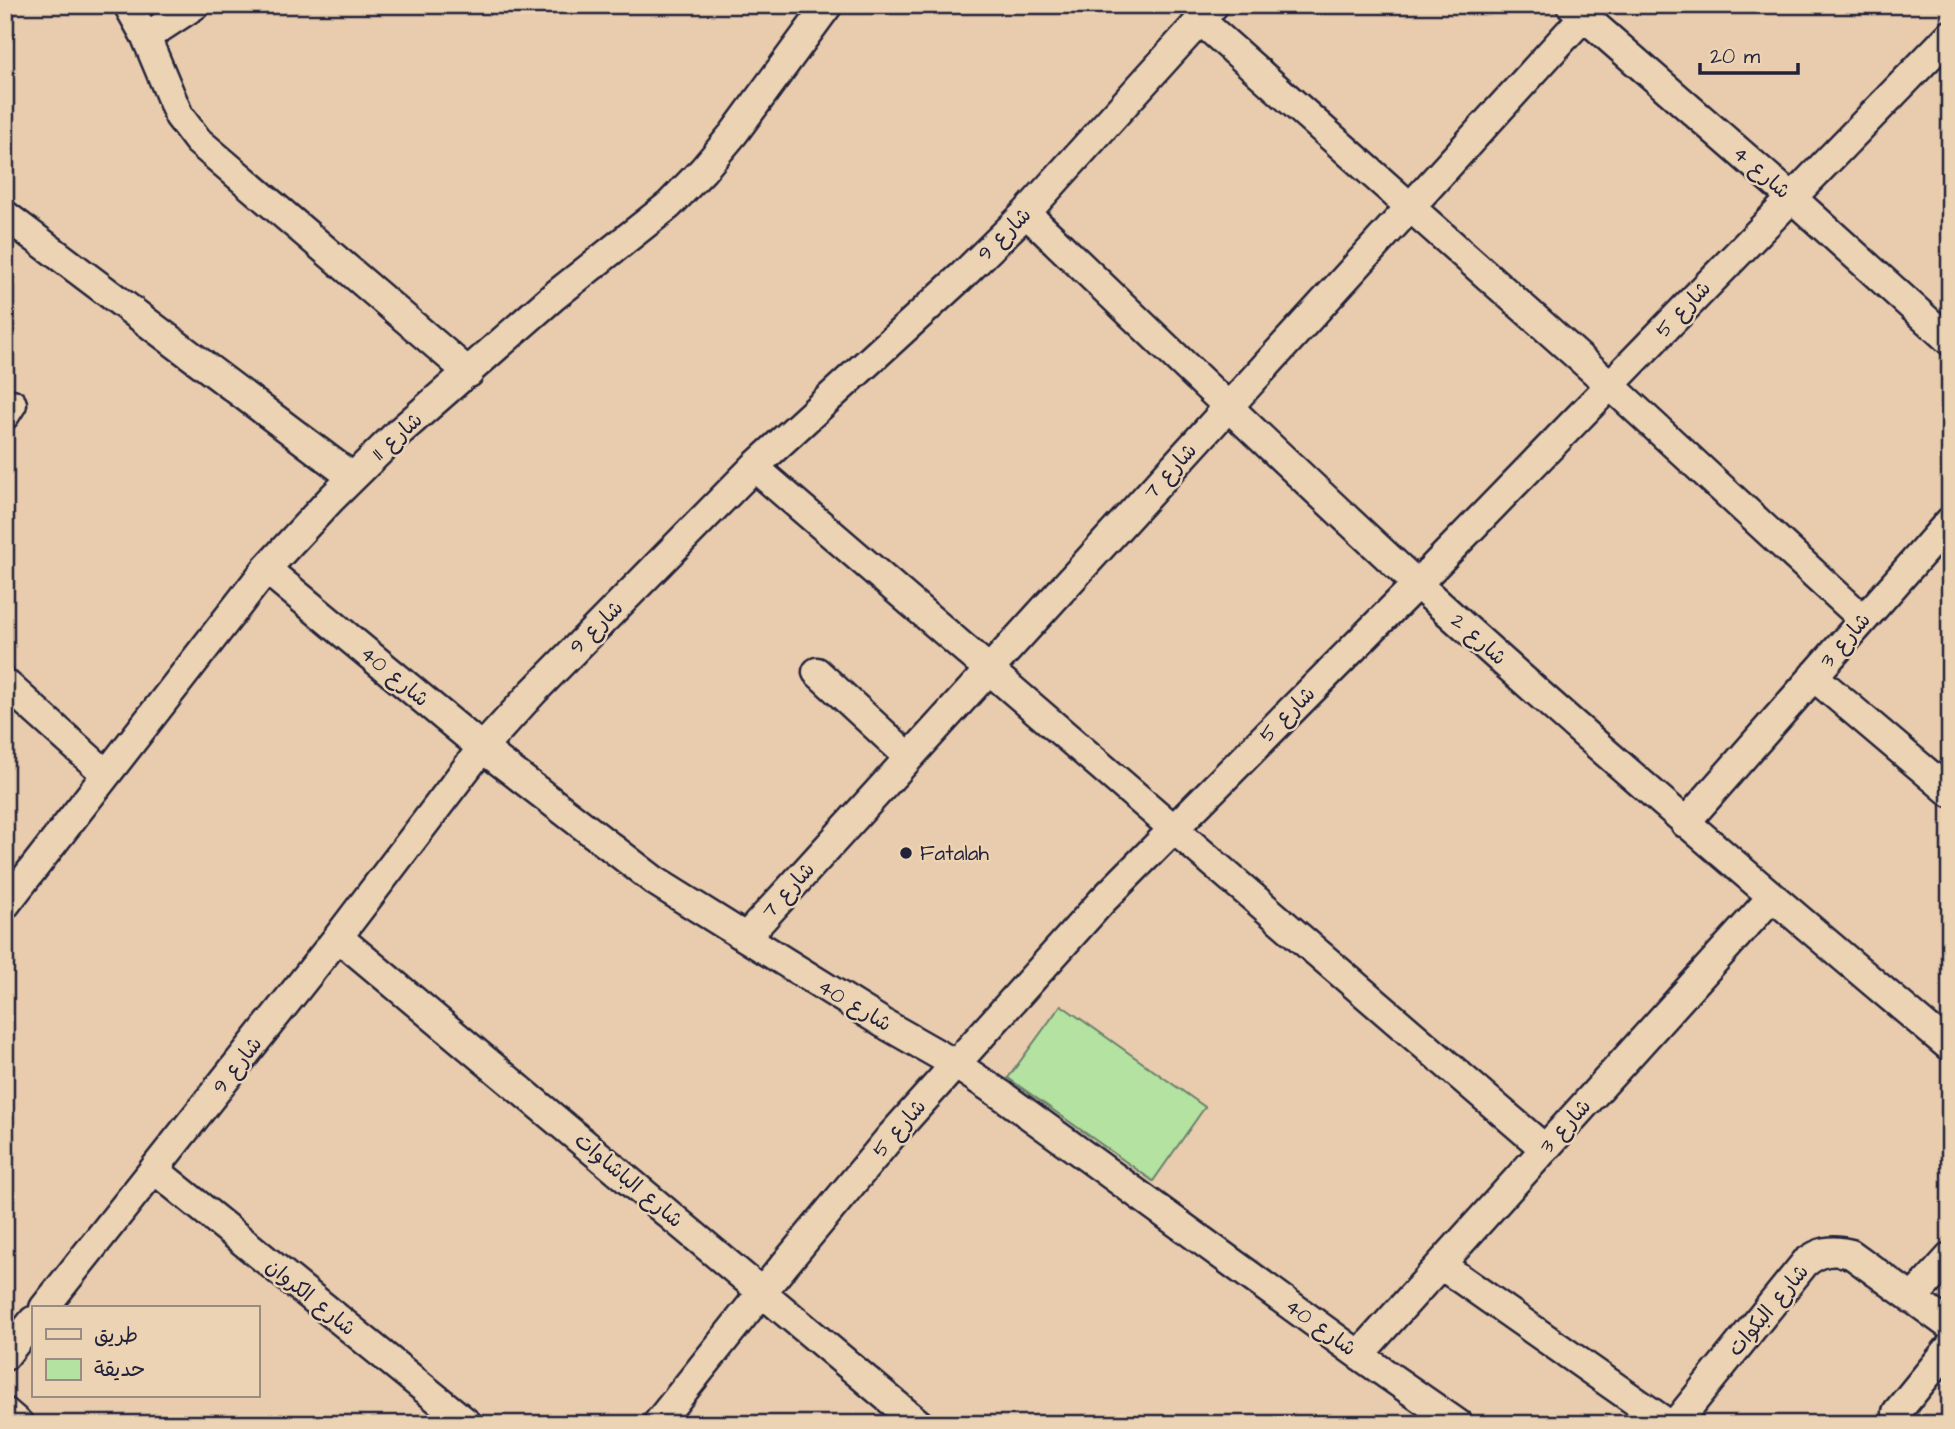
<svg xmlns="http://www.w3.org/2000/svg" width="1955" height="1429" viewBox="0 0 1955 1429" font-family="'Architects Daughter','Playpen Sans Arabic',sans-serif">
<rect width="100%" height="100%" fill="#e9ccad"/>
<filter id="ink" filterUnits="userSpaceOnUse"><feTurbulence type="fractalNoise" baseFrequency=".0143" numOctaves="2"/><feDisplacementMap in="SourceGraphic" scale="14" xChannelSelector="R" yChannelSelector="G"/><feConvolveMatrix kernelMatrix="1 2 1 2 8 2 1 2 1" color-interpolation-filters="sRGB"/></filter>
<g filter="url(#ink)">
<path fill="#b4e2a0" stroke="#6b826e" stroke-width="2" d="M1061,1005L1205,1107L1153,1181L1008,1078Z"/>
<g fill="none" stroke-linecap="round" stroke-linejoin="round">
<g stroke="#22223b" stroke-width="33">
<path id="minor" d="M128,5L146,37L179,116L198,141L469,373
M1571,5L1791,197L1950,341
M1200,20L1609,384L1863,619
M146,37L195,5
M1026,213C1155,337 1284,462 1416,583C1590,742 1769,895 1950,1047
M5,215L352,477
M5,415L12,404
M754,467L1545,1149
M266,569L482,748L655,881L883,1023L955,1064L1003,1096L1359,1355L1458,1424
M817,672L909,757
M1813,676L1950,792
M5,683L106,774
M1685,823L1950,521
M5,905L266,569L331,499L397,434L553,297L669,205L703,170L734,133L828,5
M338,937L919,1424
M746,937L1594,5
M155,1170L468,1424
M1441,1265L1668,1424
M1912,1299L1950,1257
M44,1308L338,937L482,748L533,692L754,467L962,276L1026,213L1214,5
M1359,1355L1771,898
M5,1356L33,1321
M5,1412L19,1424
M1897,1412L1950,1347
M657,1424L762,1292L892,1135L1102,901L1417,584L1950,35
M1675,1424L1805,1263C1820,1251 1832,1249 1851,1254L1950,1326"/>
</g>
<use href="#minor" stroke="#ebd3b3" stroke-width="28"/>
</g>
</g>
<circle fill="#22223b" stroke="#ebd3b3" stroke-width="2.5" cx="906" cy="853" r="7"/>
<g text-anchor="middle" stroke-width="5" stroke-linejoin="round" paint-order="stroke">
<g font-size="21" fill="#22223b" stroke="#ebd3b3">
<text transform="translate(1762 172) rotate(41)" y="7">شارع 4</text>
<text transform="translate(1004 234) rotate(-45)" y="7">شارع 9</text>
<text transform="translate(1683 309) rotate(-46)" y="7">شارع 5</text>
<text transform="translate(397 436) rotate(-42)" y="7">شارع 11</text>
<text transform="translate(1170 471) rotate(-48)" y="7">شارع 7</text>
<text transform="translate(596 627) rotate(-45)" y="7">شارع 9</text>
<text transform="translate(1479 639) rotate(42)" y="7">شارع 2</text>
<text transform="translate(1845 640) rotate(-49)" y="7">شارع 3</text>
<text transform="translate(395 676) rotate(40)" y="7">شارع 40</text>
<text transform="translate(1287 714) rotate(-45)" y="7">شارع 5</text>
<text transform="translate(788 890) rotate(-48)" y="7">شارع 7</text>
<text transform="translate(855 1005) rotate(31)" y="7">شارع 40</text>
<text transform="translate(237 1065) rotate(-52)" y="7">شارع 9</text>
<text transform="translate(1565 1126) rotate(-48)" y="7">شارع 3</text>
<text transform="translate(899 1128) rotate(-49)" y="7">شارع 5</text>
<text transform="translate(629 1180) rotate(40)" y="7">شارع الباشاوات</text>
<text transform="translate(311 1297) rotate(39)" y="7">شارع الكروان</text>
<text transform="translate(1768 1310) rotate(-50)" y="7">شارع البكوات</text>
<text transform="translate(1321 1327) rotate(36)" y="7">شارع 40</text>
</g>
<g font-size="21" fill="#22223b" stroke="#ebd3b3" text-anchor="start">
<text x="920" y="860">Fatalah</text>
</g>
</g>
<rect width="1955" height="1429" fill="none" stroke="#ebd3b3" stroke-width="28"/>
<rect x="14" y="14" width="1927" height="1401" fill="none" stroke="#22223b" stroke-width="2.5" filter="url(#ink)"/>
<rect x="32" y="1306" width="228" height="91" fill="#ebd3b3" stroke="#9b8c83" stroke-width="2"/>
<rect x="46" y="1329" width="35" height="10" fill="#ebd3b3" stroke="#9b8c83" stroke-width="2"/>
<text x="94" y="1342" font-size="21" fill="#22223b">طريق</text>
<rect x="46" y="1359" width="35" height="21" fill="#b4e2a0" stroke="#9b8c83" stroke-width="2"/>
<text x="94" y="1376" font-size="21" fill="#22223b">حديقة</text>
<path d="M1700 63v10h98v-10" fill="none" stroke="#22223b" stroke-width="3.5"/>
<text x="1710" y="63" font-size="21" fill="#22223b" stroke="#ebd3b3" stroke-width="5" paint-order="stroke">20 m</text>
</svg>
